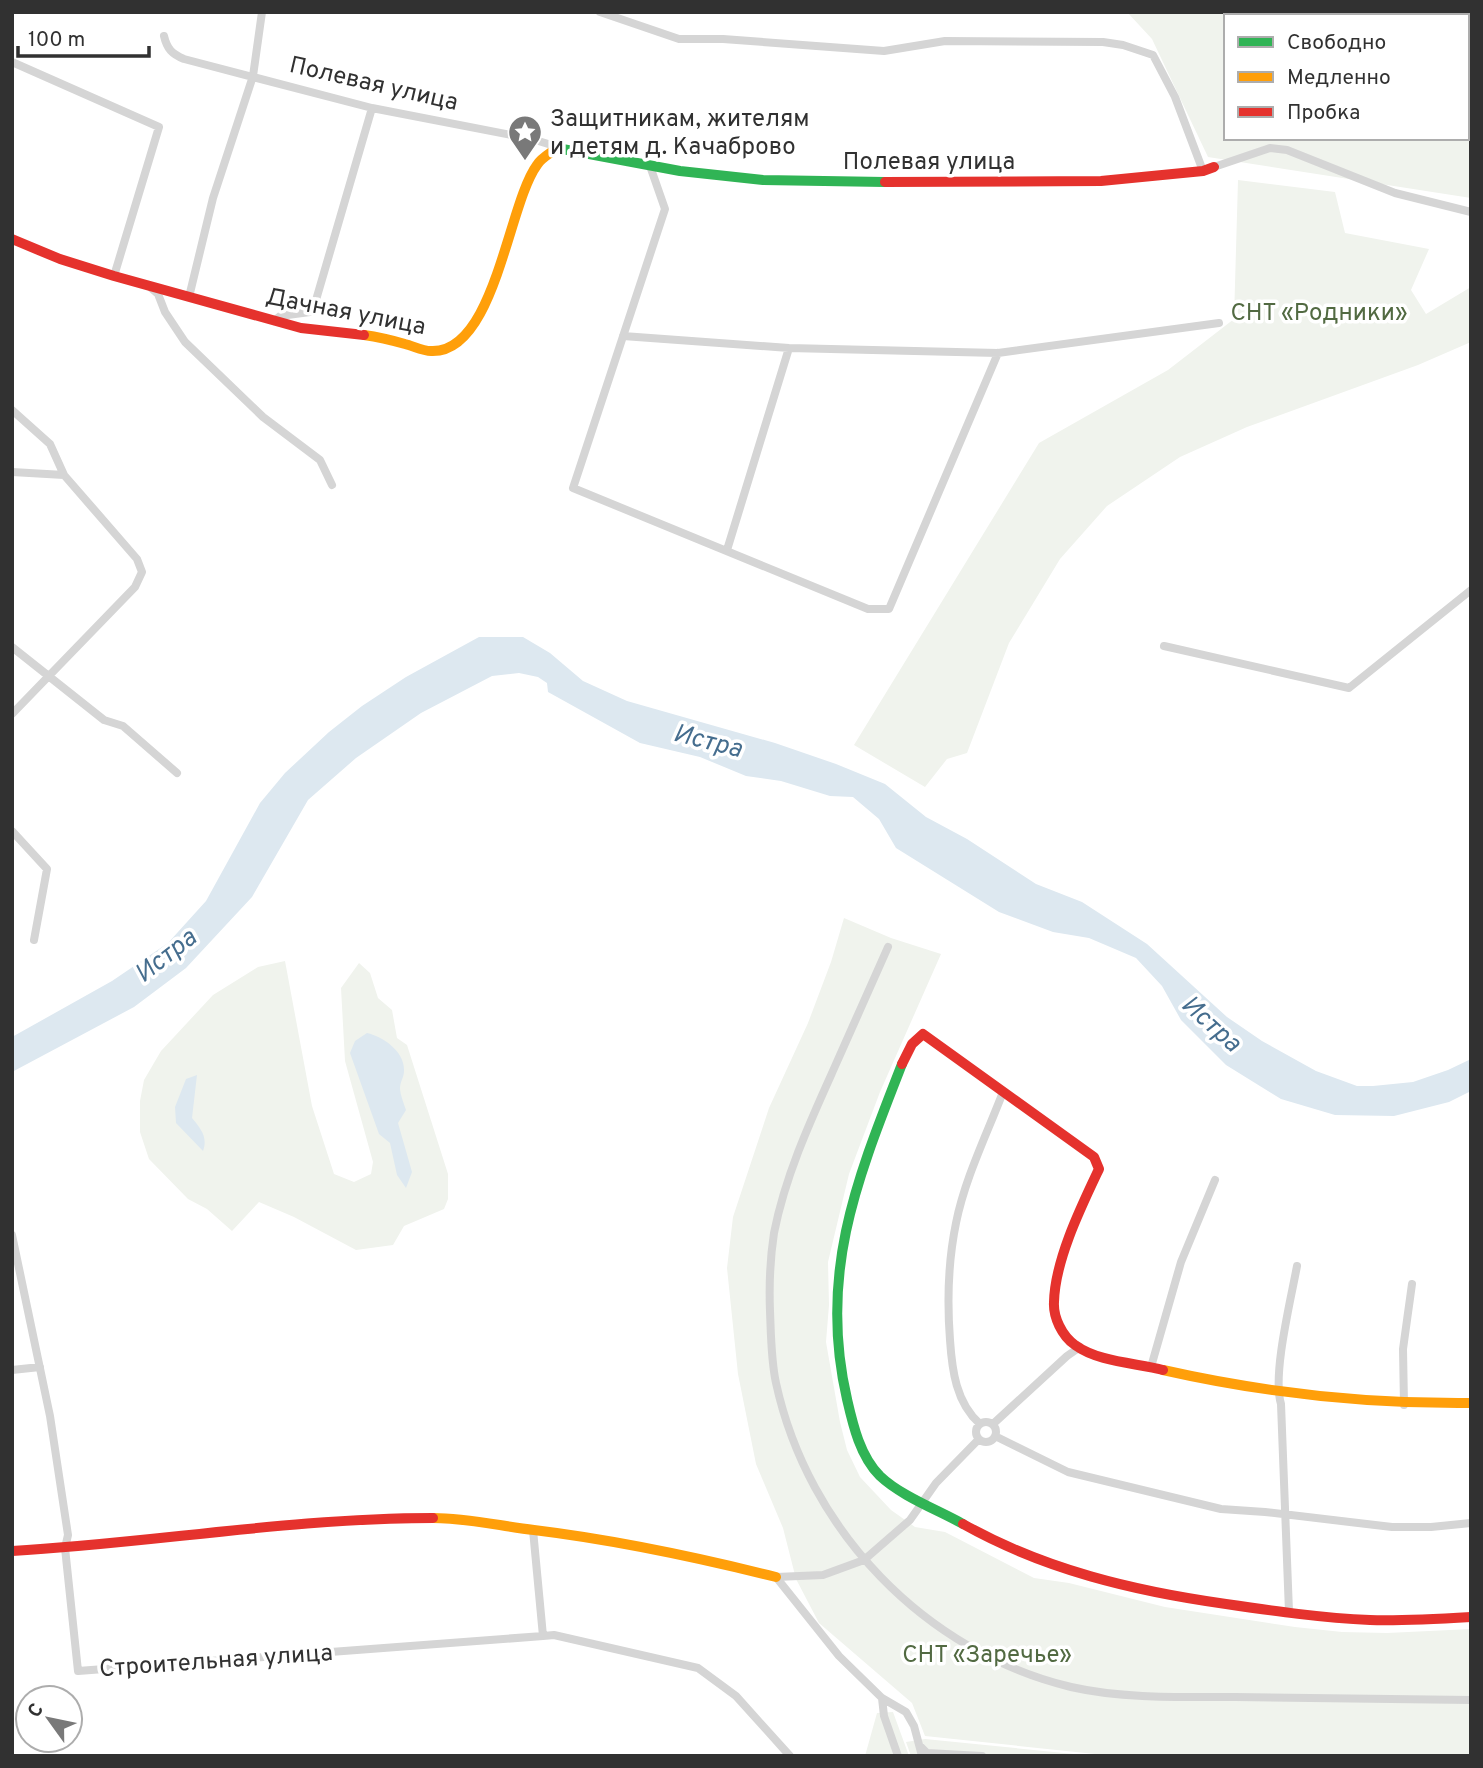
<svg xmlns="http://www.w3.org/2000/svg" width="1483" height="1768" viewBox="0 0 1483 1768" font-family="Overpass,sans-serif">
<rect width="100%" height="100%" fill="#fff"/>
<path fill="#f0f3ed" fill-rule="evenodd" d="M1127,12H1471V198L1208,157L1152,39ZM1226,16H1467V138H1226Z
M1238,180L1335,192L1345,233L1429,249L1411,290L1426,314L1471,287V342L1418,365L1247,427L1180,457L1107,506L1060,559L1009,643L967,753L947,759L925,787L854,745L1039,443L1168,370L1234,319Z
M844,918L891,938L941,954L880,1092L849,1174L828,1262L829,1305L826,1342L840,1422L847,1450L860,1477L891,1510L915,1527L945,1532L1034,1578L1069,1583L1165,1607L1295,1627L1342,1632L1387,1633L1471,1629V1756H1114L925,1736L912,1703L819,1623L796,1579L783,1528L756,1464L738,1374L727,1268L733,1217L769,1108L808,1023L831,962Z
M285,961L312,1106L334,1174L354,1182L371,1174L373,1162L345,1061L341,988L359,963L370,973L378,998L392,1010L397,1038L407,1045L448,1174V1199L444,1209L404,1226L393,1245L356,1250L294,1217L259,1202L232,1231L207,1209L188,1199L149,1159L140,1132V1101L144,1080L161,1051L213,995L258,967Z
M893,1712L909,1756H865L877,1713Z
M925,1739L1094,1756H911L906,1742Z"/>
<path fill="#dde8f0" d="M479,637H523L550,653L583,681L627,701L775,743L836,764L885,784L926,817L967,839L1036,884L1082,902L1147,944L1227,1017L1262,1041L1316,1071L1357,1086H1373L1413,1082L1448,1070L1471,1059V1091L1449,1102L1394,1116L1335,1115L1281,1099L1226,1065L1181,1020L1162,986L1136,958L1089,938L1053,932L999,912L896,848L879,819L853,797L830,796L781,781L746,776L700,757L640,743L548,692L547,683L538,677L519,673L492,676L421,713L356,758L308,800L252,897L186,968L134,1007L12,1072V1037L112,981L168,943L206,901L260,803L285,773L329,732L362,706L406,677Z
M367,1033C384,1037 405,1052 404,1071C404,1077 400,1082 400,1088C400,1094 404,1104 406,1110L398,1123L412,1172L406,1188L397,1175L390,1143L379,1134L350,1053L355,1041Z
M197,1075L192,1118C201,1129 208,1137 203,1151L176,1123L175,1107L186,1079Z"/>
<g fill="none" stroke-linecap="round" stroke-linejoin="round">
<path stroke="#d5d5d5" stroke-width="8" d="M600,12L679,39H723L884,51L945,41L1103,42L1123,45L1153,55L1175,97L1203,171
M164,36C167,49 172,54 184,59L372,108L532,139L558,147
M12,62L159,127L114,276
M650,166L665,209L573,488L868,609H889L998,353
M1214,167L1270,148L1287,150L1395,193L1471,212
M151,288L158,294L165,312L185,342L263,417L320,460L332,485
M189,297L213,198L253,76L262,12
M274,321L280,316L310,312L316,300L372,108
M623,336L789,348L998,353L1219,323
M12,410L50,444L64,475L12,472
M727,550L789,348
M1164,646L1349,688L1471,590
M12,647L104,720L123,726L177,773
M12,714L135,587L142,572L137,559L64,475
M12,831L47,869L34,940
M888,947C869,989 851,1031 832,1073C809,1124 785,1177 774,1233C770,1259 769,1285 770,1311C771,1335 771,1360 776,1383C808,1530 925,1652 1071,1687C1124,1699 1181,1697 1235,1697C1313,1698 1392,1699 1471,1700
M12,1235L50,1416L68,1535L65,1548L78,1671L543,1636
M1151,1367L1181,1262L1215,1180
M12,1370L40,1367
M1404,1405L1403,1349L1412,1284
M976 1432a10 10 0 1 1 20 0a10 10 0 1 1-20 0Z
M980,1424C956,1403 952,1370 950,1340C947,1301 948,1262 956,1223C965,1178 987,1134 1003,1092
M993,1424L1067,1356L1080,1347
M995,1436L1068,1472L1221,1509L1265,1512L1392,1527H1431L1471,1523
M533,1530L543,1636L554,1635L698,1668L736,1696L790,1756
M776,1577L823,1575L864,1560L910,1520L936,1483L979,1439
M776,1577L839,1656L882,1698L906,1712L914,1726L922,1756
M1289,1612L1281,1404C1272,1375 1291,1299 1297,1266
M882,1698L884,1716L898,1756
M921,1747L927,1753L982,1756"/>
<path stroke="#30b455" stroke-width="10" d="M557,148L680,171L763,180L885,182
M902,1064C857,1179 818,1274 847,1399C853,1425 860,1456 880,1476C901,1496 938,1510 963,1524"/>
<path stroke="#ff9f0a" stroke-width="10" d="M364,335C378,337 391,340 405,344C413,346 423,351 431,351C495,354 508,204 537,165C541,158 551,153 557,148
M1163,1370C1265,1393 1367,1404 1471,1403
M433,1518C467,1518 500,1526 534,1530C616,1540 696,1557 776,1577"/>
<path stroke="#e5322d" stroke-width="10" d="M885,182L1101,181L1203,171L1214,167
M12,239L60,259L114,276L301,328L364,335
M902,1064L912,1044L923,1034L1094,1157L1099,1169C1081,1207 1055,1260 1054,1302C1053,1317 1062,1336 1075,1345C1098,1362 1136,1363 1163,1370
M963,1524C1045,1570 1134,1591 1226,1604C1274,1611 1322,1618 1370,1620C1403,1621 1437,1619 1471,1617
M12,1551C152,1543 292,1518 433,1518"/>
</g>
<defs>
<g id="sight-pin" transform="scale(1.75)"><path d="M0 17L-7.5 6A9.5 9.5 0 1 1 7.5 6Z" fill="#797979" stroke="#fff"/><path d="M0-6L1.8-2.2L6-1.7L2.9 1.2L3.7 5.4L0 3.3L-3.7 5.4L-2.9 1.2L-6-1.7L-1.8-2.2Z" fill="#fff"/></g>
</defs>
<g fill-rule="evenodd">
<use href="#sight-pin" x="525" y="132"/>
</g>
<g text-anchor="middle" stroke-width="7" stroke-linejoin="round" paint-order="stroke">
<g font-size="24" fill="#313131" stroke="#fff">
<text transform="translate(374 83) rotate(13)" y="8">Полевая улица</text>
<text x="929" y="169">Полевая улица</text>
<text transform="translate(346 311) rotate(11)" y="8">Дачная улица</text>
<text transform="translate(216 1660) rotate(-4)" y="8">Строительная улица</text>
</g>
<g font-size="24" fill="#313131" stroke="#fff" text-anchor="start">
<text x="550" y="126">Защитникам, жителям<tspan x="550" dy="28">и детям д. Качаброво</tspan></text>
</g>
<g font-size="24" fill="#526a42" stroke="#fff">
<text x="1319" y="320">СНТ «Родники»</text>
<text x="987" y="1662">СНТ «Заречье»</text>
</g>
<g font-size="26" font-style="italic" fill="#456d8e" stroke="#fff">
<text transform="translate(708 740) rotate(14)" y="9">Истра</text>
<text transform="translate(165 955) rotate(-38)" y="9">Истра</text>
<text transform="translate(1212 1023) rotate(42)" y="9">Истра</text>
</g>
</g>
<rect width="1483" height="1768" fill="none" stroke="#313131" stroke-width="28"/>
<rect x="1224" y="14" width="245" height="126" fill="#ffffff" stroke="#adadad" stroke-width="2"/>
<rect x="1238" y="37" width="35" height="10" fill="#30b455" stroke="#adadad" stroke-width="2"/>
<text x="1287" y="49" font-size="21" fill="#313131">Свободно</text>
<rect x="1238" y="72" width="35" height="10" fill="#ff9f0a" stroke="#adadad" stroke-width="2"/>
<text x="1287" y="84" font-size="21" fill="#313131">Медленно</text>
<rect x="1238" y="107" width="35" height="10" fill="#e5322d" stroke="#adadad" stroke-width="2"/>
<text x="1287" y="119" font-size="21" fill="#313131">Пробка</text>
<g transform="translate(49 1719) rotate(303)"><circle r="33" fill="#ffffff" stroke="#adadad" stroke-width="2"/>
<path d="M0-5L12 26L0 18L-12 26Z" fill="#797979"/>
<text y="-10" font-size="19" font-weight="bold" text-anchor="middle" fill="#313131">С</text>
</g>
<path d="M18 46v10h131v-10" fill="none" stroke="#313131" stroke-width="3.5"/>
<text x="28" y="46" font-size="21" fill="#313131" stroke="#ffffff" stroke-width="5" paint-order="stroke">100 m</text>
</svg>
